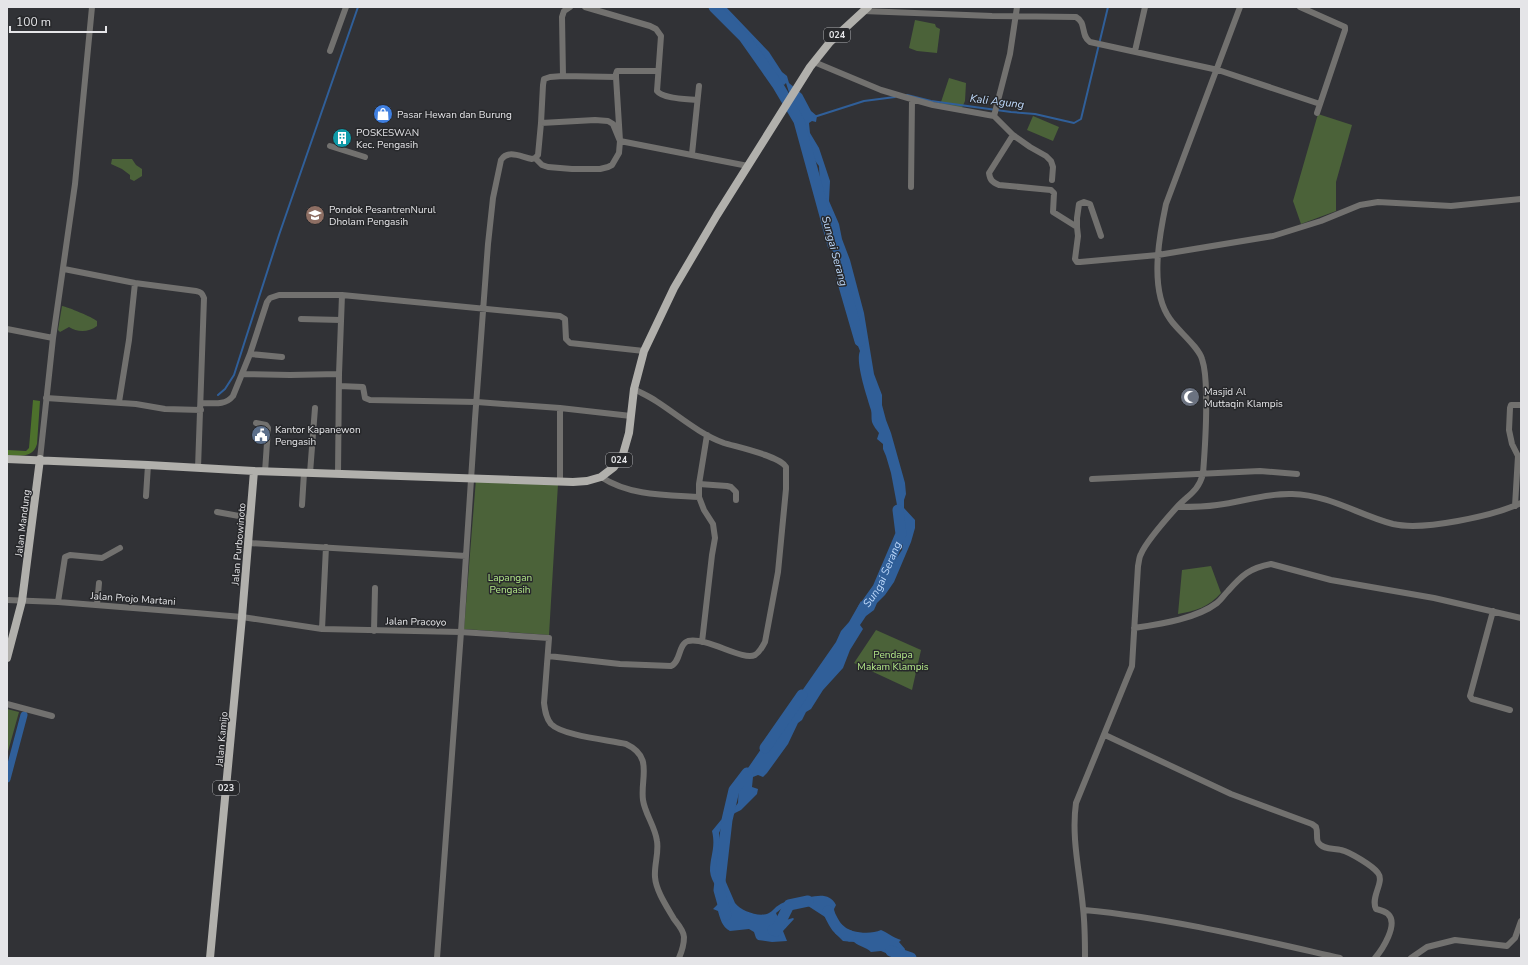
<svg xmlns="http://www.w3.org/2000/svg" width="1528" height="965" viewBox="0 0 1528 965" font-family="'Nunito Sans',sans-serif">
<rect width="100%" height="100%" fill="#313236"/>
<path fill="#4b6239" d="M915,20L935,24L936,27L940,29L937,53L917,51L909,48Z
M949,78L966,83L965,101L961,110L940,105Z
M1318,114L1352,125L1336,182V211L1301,224L1293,201Z
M1033,116L1059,127L1053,141L1027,130Z
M112,159H132L136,165L142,169V176L134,181L130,179V175L122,169L111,164Z
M62,306C68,307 92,317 97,321V326C89,332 78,333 69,327L60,332L58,330Z
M476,479L558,484L549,635L464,629Z
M1211,566L1221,593C1209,607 1195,611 1178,614L1182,570Z
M876,630L921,650L912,690L854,663Z
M7,709L19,712L7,755Z"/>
<path fill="#4d712c" d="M33,400L40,401L37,444C33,458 20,456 7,455V450L26,451L29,448Z"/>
<path fill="#305f99" d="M717,7H726L769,52L782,72L787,76L789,83L802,94L811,111L817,116L816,122L812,121L809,123L810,133L819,148L830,181L829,201L839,224L842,239L850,260L864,313L874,374L882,395V405L886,420L891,433L905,483L906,494L904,500V508L915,520V528L911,542L894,582L885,595L877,603L874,610L866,616L860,625L863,629L850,650L843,668L823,690L811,709L806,712L802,720L798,723L788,744L767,773L763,777L758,775L753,777L752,787L758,789L757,794L741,810L735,813L724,822L719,833L721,846L719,866L735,903C741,911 760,918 769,913C773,911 775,907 779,905C784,901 791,901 797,900C810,898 828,889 836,905L834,909C835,915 836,923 841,926C852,933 870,935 881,930C889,933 891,937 901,940L899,942L905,949L904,953L906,958L902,956V958H898L881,951L871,952C866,947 860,947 854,942L843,941L835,933L839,926L805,904L786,905L776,913L779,920H786L793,918L794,919L783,931L787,941L772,942L758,940L756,938L754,932L749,929L730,931C722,927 720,918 718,911L713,909L722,900C720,889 711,883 710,871C710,856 716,848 712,831L721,820L731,812L738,803L739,781L768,739L780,732L793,711L797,698L836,642L841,631L849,622L861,601L863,603L881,591L896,559L902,550L904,533L903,528L897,520V505L891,473L886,456L883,449V444L877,439L879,433C876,429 874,427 872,422C871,418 872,414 871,410C867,397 855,362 860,351L858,346L855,343L856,323L851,299L845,291L830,242L828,209L820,186L819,166L810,154L807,137L803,127L796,120L795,111L786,83L784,85L773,76L750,43L742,38L733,25Z"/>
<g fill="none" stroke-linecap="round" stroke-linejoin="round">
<path stroke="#305f99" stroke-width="2" d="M907,95L931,101L1011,112L1035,114L1074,123L1081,119L1108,7
M814,117L864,101L895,97
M218,395L225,389L234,375L279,235L358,7"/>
<path stroke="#305f99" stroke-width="7" d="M7,779L24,715"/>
<g stroke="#305f99" stroke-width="11">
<path d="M714,7L744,37L777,84L799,121L833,245"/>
<path d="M842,279L860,341"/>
<path id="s1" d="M863,609L878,588L901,534L898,510"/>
<path d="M765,748L802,695"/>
<path d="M828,911C834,924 837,931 850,936"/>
<path d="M726,915L719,890L727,820L734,790L747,773"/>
<path d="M773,930L776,931L789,905L808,901"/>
<path d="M891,951L911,958"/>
</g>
<path stroke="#72716f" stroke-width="6" d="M585,7L650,26L656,29L661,36L657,91C663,99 688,99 697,100
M1300,7L1345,27V30L1317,113
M863,11L992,16L1076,17C1087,23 1080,35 1090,42L1218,70L1320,104
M330,51L346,7
M1135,51L1145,7
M814,62L881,90L908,98L933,105L994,116L1013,135L1030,147L1046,156L1051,161L1053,167L1052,180
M563,76L616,77L620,141L748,166
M616,77V74L617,71H658
M994,116L1010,54L1017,7
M1013,135L989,173C990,180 992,182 999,185L1051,190L1054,193L1053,212L1077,227V218L1079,204L1084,202L1090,204L1101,236
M330,146L365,157
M692,154L699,86
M535,158L542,165L548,167L572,169H600L608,167L612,165L619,153L620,141L613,124L608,121L595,120L541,123
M911,187L912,100
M1077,227L1078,236L1075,259L1077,262H1080L1158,255L1273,236L1321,221L1360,205L1378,202L1451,206L1521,199
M64,269L135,283L196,291C201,292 202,293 204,298L198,468
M301,319L341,320
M7,329L53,338
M250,354L282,357
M242,374L290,375L339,374
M339,386L363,387L365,398L370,400L477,402L560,408L631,416
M46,398L136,404L165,409L201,410
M119,402L129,340L135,283
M201,403C213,403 225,406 233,396L250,354L267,302L270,298L279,295H342L560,316L565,319L566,339L570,343L644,351
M560,408V481
M256,423L266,425L268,428L265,472
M40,459L53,338L75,184L92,7
M310,473L315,408
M338,474L339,374L342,295
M601,477C630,496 666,495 699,497
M1092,479L1260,471L1297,474
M699,484L727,486L731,487L736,492V500
M146,496L148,465
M302,505L304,473
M1515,506L1518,456L1512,444L1509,430L1510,408L1511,405H1521
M1178,507C1191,507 1204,507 1217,505C1242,502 1266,493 1292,494C1331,495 1358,515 1393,524C1423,531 1493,516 1521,503
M217,512L250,518
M248,543L466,556
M7,600L58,602L196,613L242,617L322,629L461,632L475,419L488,244L493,198L501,160C508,149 521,157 532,159L535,158L538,155L541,123L543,85L544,79L550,77L563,76L562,17L564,11L570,7
M58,602L65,557L70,555L102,558L120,548
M97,605L99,583
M1493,611L1470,696L1472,699L1510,710
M1134,628C1160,624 1196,619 1217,603C1221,600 1224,595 1228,591C1242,575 1250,568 1271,564L1331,580L1434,598L1521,618
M322,629L326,547
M374,631L375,588
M702,642L712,555L715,538L713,524L704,510L699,497V484L707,435
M548,656L620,664L671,666C681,662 678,644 688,641C708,637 742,661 755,655C760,652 762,647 765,642L778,572L786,489V467C780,456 737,447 724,443C699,434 678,415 656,401C649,396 641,393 634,389
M7,704L52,716
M1105,735L1231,794L1312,824L1316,827C1318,832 1316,838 1318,842C1322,850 1335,848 1341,850C1350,852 1373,866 1378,873C1385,882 1370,897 1376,909C1380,910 1385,911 1388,914C1399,924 1382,950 1375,958
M1084,910C1170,918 1256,939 1340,958
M437,958L461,632L549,638L544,703C545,711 546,718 551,724C563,736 609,740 626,744C654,757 640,778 643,800C645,814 655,826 657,841C659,853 654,865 655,877C656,891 667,907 674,919C678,924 684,931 684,937C684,945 682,951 679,958
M1085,958C1085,942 1085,925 1083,908C1080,873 1071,838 1076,803L1132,666L1138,566C1139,562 1139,557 1141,554C1146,542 1168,517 1177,507C1188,495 1198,492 1203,474C1205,448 1207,422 1206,395C1206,383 1206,371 1202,359C1198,346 1178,331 1170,319C1149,290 1159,237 1166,204L1240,7
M1411,958L1427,947L1455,940L1507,946L1515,938L1521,921"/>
<path stroke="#b1b0ac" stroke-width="8" d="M7,459L148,465L254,471L573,482L587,481L601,477L614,467L623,454L629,433L634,389L644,351L674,288L717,215L810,67L830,42L868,7
M7,658L22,601L40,459
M210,958L242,617L254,471"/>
</g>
<defs>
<g id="shop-disc" transform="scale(1)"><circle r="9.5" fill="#3f7fe0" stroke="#27282b"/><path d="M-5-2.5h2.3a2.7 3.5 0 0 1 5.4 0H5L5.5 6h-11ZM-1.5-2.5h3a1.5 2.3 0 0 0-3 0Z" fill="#fff"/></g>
<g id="building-disc" transform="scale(1)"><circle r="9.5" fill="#0f9aa8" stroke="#27282b"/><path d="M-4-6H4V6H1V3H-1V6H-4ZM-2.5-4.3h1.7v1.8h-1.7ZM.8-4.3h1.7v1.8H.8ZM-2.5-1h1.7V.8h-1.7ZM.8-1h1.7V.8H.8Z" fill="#fff"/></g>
<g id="school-disc" transform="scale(1)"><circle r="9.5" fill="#8d6e63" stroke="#27282b"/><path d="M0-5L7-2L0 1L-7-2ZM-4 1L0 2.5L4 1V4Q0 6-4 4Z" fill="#fff"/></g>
<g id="mosque-disc" transform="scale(1)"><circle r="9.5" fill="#6b7280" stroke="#27282b"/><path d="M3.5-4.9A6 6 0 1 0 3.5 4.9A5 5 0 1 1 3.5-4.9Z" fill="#fff"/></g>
<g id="civic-disc" transform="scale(1)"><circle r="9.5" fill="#5c6f8a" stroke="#27282b"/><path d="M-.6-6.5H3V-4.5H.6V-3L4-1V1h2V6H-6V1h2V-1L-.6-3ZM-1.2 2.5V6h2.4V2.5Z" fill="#fff"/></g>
</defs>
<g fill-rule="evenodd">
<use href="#shop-disc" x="383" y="114"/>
<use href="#building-disc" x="342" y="138"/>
<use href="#school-disc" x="315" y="215"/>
<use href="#mosque-disc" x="1190" y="397"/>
<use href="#civic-disc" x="261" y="435"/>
</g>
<g text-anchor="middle" stroke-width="3" stroke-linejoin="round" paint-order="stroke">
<g fill="#27282b" stroke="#acacaf" stroke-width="1">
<rect x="824" y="28" width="26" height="14" rx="3"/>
<rect x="606" y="453" width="26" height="14" rx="3"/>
<rect x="213" y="781" width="26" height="14" rx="3"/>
</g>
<g font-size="9" font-weight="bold" fill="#e5e5e8">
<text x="837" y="38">024</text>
<text x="619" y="463">024</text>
<text x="226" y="791">023</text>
</g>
<g font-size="10" fill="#e5e5e8" stroke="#27282b" text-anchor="start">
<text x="397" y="118">Pasar Hewan dan Burung</text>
<text x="356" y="136">POSKESWAN<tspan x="356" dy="12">Kec. Pengasih</tspan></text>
<text x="329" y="213">Pondok PesantrenNurul<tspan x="329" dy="12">Dholam Pengasih</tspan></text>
<text x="1204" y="395">Masjid Al<tspan x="1204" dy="12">Muttaqin Klampis</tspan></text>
<text x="275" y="433">Kantor Kapanewon<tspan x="275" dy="12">Pengasih</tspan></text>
</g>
<g font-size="10" fill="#e5e5e8" stroke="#27282b">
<text transform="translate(22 523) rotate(-83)" y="4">Jalan Mandung</text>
<text transform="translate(238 544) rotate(-85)" y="4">Jalan Purbowinoto</text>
<text transform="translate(133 598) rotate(4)" y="4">Jalan Projo Martani</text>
<text transform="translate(416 621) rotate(1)" y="4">Jalan Pracoyo</text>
<text transform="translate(221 739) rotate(-85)" y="4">Jalan Kamijo</text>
</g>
<g font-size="10" fill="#b4ea89" stroke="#27282b">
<text x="510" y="581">Lapangan<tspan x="510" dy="12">Pengasih</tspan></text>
<text x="893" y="658">Pendapa<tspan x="893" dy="12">Makam Klampis</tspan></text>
</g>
<g font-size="11" font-style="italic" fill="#bed9fb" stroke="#27282b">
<text transform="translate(997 101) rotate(7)" y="4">Kali Agung</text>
<text transform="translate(835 251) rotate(75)" y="4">Sungai Serang</text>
<text dy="4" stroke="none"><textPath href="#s1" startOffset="40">Sungai Serang</textPath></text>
</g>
</g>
<rect width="1528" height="965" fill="none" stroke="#e5e5e8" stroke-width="16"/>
<path d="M10 26v6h96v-6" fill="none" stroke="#e5e5e8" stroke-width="2"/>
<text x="16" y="26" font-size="12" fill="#e5e5e8" stroke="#27282b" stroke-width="3" paint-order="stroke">100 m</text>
</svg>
